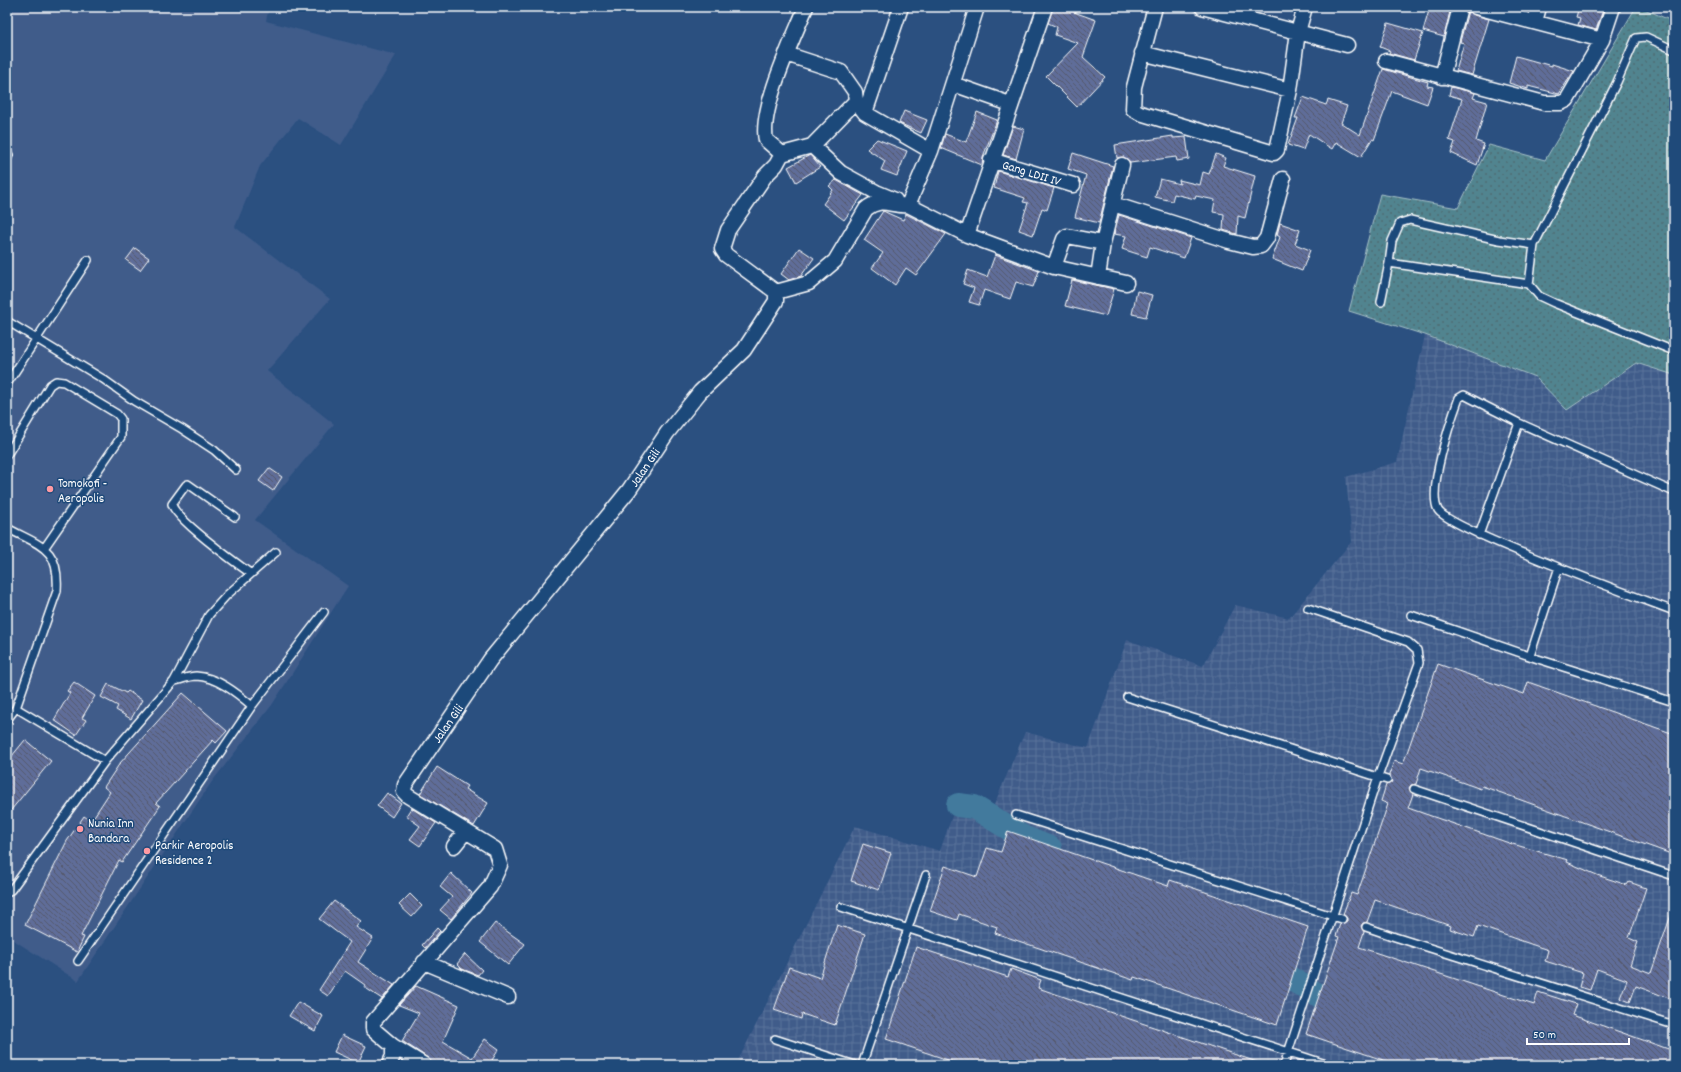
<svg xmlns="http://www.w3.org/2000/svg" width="1681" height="1072" viewBox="0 0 1681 1072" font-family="Dekko,sans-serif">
<defs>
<pattern id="industrial-grid" width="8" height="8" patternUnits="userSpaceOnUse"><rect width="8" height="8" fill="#3f5c8a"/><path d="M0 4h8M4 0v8" fill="none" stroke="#5c749c"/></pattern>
<pattern id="grass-dots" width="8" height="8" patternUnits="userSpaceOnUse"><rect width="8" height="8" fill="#51848f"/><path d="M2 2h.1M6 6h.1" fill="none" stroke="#4f6b71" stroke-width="1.8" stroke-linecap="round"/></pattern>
<pattern id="building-back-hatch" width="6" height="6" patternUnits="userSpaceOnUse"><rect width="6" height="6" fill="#5f6d99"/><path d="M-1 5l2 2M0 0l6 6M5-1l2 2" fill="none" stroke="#54596b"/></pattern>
</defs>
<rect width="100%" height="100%" fill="#2b5080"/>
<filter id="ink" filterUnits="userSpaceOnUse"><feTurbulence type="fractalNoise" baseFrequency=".025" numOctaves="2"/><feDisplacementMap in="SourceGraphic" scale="8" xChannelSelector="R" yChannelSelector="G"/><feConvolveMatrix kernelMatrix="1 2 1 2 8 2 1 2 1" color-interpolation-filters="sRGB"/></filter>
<g filter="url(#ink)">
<path fill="#3f5c8a" d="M7,7H269L266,21L396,55L341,145L298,118L260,166L235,227L330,299L267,371L334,424L255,520L348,586L272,705L211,783L78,981L7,936Z"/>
<path fill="url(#industrial-grid)" d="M1425,335L1535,377L1567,410L1636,363L1674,375V1065H736L855,826L940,851L958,799L991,812L1025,732L1088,748L1127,640L1203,666L1235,605L1289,618L1352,541L1346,477L1397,462Z"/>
<path fill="url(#grass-dots)" stroke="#a8c2c7" d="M1636,7H1640L1674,22V375L1636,363L1567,410L1535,377L1425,335L1349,311L1380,194L1458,208L1489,145L1545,160Z"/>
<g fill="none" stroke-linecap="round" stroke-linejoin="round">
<path stroke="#427a9d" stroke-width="24" d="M958,805L974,807L1023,837L1050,848
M1263,962L1347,1012"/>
</g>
<path fill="url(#building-back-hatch)" stroke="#fff" d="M1053,7H1060L1096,20L1083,57L1105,77L1077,107L1046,76L1078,43L1055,35L1057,27L1048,23Z
M1430,7H1451L1444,37L1423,31Z
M1579,7H1604L1596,30L1578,25L1580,18L1576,17Z
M1468,11L1474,15L1489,19L1472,75L1456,71L1464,43L1460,42Z
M1388,23L1423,33L1414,60L1389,53L1390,51L1380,47Z
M1516,56L1552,66V64L1574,71L1559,94L1528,86V89L1509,83Z
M1383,69L1428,82L1427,86L1433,87L1427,104L1392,91L1374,140L1372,139L1361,157L1336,142L1332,149L1309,134L1303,150L1288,145L1298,118H1295L1303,97L1326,105L1328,100L1347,106L1341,123L1360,135Z
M1451,87L1475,93L1473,98L1487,102L1476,141L1484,144L1477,165L1451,153L1455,142L1449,140L1462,99L1449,95Z
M904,111L927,120L921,133L899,123Z
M977,112L997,120L983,157L982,165L941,148L945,134L966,142Z
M1013,126L1024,129L1016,159L1003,155Z
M1173,136V138L1186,137L1189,159L1177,161L1176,157L1130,163L1124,157L1117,158L1115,145Z
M877,139L907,151L897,176L881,170L885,161L867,149Z
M1073,153L1113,166L1099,223L1075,217L1086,175L1068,169Z
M1216,154L1226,158L1223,166L1255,176L1245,218L1238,216L1237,234L1223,230L1224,214L1213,212L1215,200L1196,196L1195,199L1174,194L1172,201L1155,197L1160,179L1180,184L1179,180L1200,185L1203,172L1209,174Z
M810,155L820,167L796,182L788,167Z
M998,171L1054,188L1047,210L1042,208L1033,235L1019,230L1028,203L1023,202L1025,198L994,188Z
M836,180L863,195L844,220L823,204L833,190L829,186Z
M883,211L903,220L906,214L946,234L916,275L906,268L895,285L872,268L883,253L864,240Z
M1119,215L1191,238L1184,258L1150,247L1147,257L1122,249L1126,236L1114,234Z
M1280,223L1300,230L1295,244L1310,250L1302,271L1272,259L1280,237L1277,235Z
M135,248L149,258L140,270L126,260Z
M799,248L814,258L801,276L789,280L781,274Z
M995,255L1039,271L1033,287L1016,282L1010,299L984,290L979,305L969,302L974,288L963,284L968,270L987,277Z
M1072,280L1114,289L1106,316L1065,306Z
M1137,291L1152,295L1146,317L1132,314Z
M269,468L282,477L273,491L259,481Z
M1438,664L1524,694L1528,682L1674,734V855L1482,786L1481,789L1421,768L1416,784L1411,785L1409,788L1413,794L1408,808L1509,843L1568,860L1567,862L1597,875L1627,885L1629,882L1646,888L1629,938L1638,942L1630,965L1651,973L1672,912H1674V1000L1636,986L1630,1002L1620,998L1627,980L1597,969L1590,990L1579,987L1583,973L1545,961L1548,950L1478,926L1474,937L1450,929L1451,926L1375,900L1367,922L1363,923L1361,926L1364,932L1359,947L1534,1005L1538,992L1576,1004L1572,1015L1674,1051V1065H1398L1306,1034L1339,937L1336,936L1340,924L1347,921V918L1343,914L1351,893L1357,895L1388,804L1381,801L1386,785L1392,782L1389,775L1394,761L1403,764Z
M74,682L95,696L82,718L86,720L76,735L54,720L70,693L67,691Z
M108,684L126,693L128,691L142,700L131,719L116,710L118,706L101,697Z
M183,693L227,731L216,743L213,740L156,803L160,806L122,862L119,860L81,936L84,937L77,952L25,925L67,841L84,816L91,821L110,792L104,787L120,763Z
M25,740L51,761L7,815V762Z
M437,767L467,786L465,789L488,803L474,826L420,794Z
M387,793L401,803L392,817L377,806Z
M411,808L436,823L420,846L410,839L420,826L406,816Z
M1008,831L1168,886L1170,880L1308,927L1277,1025L1134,977L1133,980L995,933L997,927L959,914L957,920L930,911L945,866L977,877L987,848L1001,852Z
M863,844L891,853L879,890L851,881Z
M451,873L472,893L451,919L440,910L452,897L440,887Z
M410,894L422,906L412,917L399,905Z
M334,901L361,921L356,927L373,938L358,962L394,985L382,999L364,987L365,985L345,971L328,996L319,990L350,942L319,919Z
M495,923L525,944L508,965L480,942Z
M837,925L865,934L835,1025L802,1014L801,1019L774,1010L789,967L820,978Z
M437,928L440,931L425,948L422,945Z
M916,947L1008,977L1011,969L1041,980L1038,988L1260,1063V1065H963L886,1039Z
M465,954L482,970L478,975L462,969L457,964Z
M416,986L459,1005L443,1041L472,1058L485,1039L499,1049L489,1065H432L428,1058L402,1041L419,1013L399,1005Z
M298,1002L323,1016L315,1031L289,1016Z
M342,1035L366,1046L358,1063L334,1052Z"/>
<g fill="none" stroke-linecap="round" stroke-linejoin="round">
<g stroke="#fff" stroke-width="10">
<path id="lane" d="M1674,50L1646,37L1636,38L1617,82L1534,245L1529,284L1539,296L1554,303L1674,351
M7,159L9,155
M1529,284L1389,263L1392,241L1400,223L1410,220L1499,240L1534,245
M1381,302L1389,263
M7,321L103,379L134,401L182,429L214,450L236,470
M7,384L88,260
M7,455L50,385L56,381L64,382L117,414L121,419V437L45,547
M1674,492L1519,423L1464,395L1459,398C1451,420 1427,490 1438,510C1450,530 1640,598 1674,611
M235,517L188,484L186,485L172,504C174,518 236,563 250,573
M7,528C40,546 60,547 57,591L16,708L7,720
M1479,535L1519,423
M1411,615L1538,659L1674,702
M1530,656L1559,567
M1127,697L1387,780
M252,706L324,612
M16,708L105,761L174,681L209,615L227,595L276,552
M1414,789L1674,876
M1016,815L1342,919
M7,892L11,890L105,761
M841,907L1329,1065
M1366,927L1395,937L1674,1025
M78,961L252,706C237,693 217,677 196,676C189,676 181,680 174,681
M775,1039L855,1065
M862,1065L926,875
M1284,1065L1378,777L1419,663L1417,650L1408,642L1308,608"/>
</g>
<g stroke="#fff" stroke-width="17">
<path id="street" d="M977,7L931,151L908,205L967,235L1054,267L1126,283
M1155,7L1134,87L1133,109L1140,113L1274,153L1277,150L1290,90L1298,32L1305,7
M1202,7L1347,45
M1476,7L1602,40
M1535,22L1539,7
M1142,53L1290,90
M786,54L841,72L855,92L856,101L865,113L931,151
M1386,61L1544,103H1561L1567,100L1602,40L1613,7
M1442,77L1460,7
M953,84L1010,104
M865,113L901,7
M812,146L841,173L876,192L895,200
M782,154L766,140C759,109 794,37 806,7
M782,154L812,146L856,101
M991,160L1073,185
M1113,204L1229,241L1253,247L1261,246L1267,238L1283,179
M967,235L1045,7
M1054,267L1064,239L1067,236L1103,243
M1098,277L1103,243L1122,165
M776,292L809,283L835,261L866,209C881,196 892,207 908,205
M454,846L466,831
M424,962L508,997
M389,1065L393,1056V1046
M424,1065L393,1046L373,1029V1022L490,887L500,865L495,849L408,796L404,792L405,785L490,660L629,490L667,433L700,392L744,350L776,301V292L726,255L722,249L728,230L765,176L776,165L782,154"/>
</g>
<use href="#lane" stroke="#1f4a7a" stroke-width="7"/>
<use href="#street" stroke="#1f4a7a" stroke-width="14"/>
</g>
</g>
<g fill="#ff9aa2" stroke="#1f4a7a" stroke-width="1.5">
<circle cx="50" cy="489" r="4"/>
<circle cx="80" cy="829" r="4"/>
<circle cx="147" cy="851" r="4"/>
</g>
<g text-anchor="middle" stroke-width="3" stroke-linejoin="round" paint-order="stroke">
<g font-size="13" fill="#fff" stroke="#1f4a7a">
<text transform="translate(1032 172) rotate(17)" y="5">Gang LDII IV</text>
<text transform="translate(644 467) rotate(-56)" y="5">Jalan Gili</text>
<text transform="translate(447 723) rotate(-55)" y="5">Jalan Gili</text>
</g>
<g font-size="13" fill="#fff" stroke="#1f4a7a" text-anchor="start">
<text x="58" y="487">Tomokofi -<tspan x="58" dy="15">Aeropolis</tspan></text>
<text x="88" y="827">Nunia Inn<tspan x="88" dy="15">Bandara</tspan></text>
<text x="155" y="849">Parkir Aeropolis<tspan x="155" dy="15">Residence 2</tspan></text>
</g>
</g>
<rect width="1681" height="1072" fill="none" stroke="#1f4a7a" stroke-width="24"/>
<rect x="12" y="12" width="1657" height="1048" fill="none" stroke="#fff" stroke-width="1.5" filter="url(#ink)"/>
<path d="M1527 1038v6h102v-6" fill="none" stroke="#ffffff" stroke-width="2"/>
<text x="1533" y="1038" font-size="12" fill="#ffffff" stroke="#1f4a7a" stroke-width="3" paint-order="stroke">50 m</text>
</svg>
